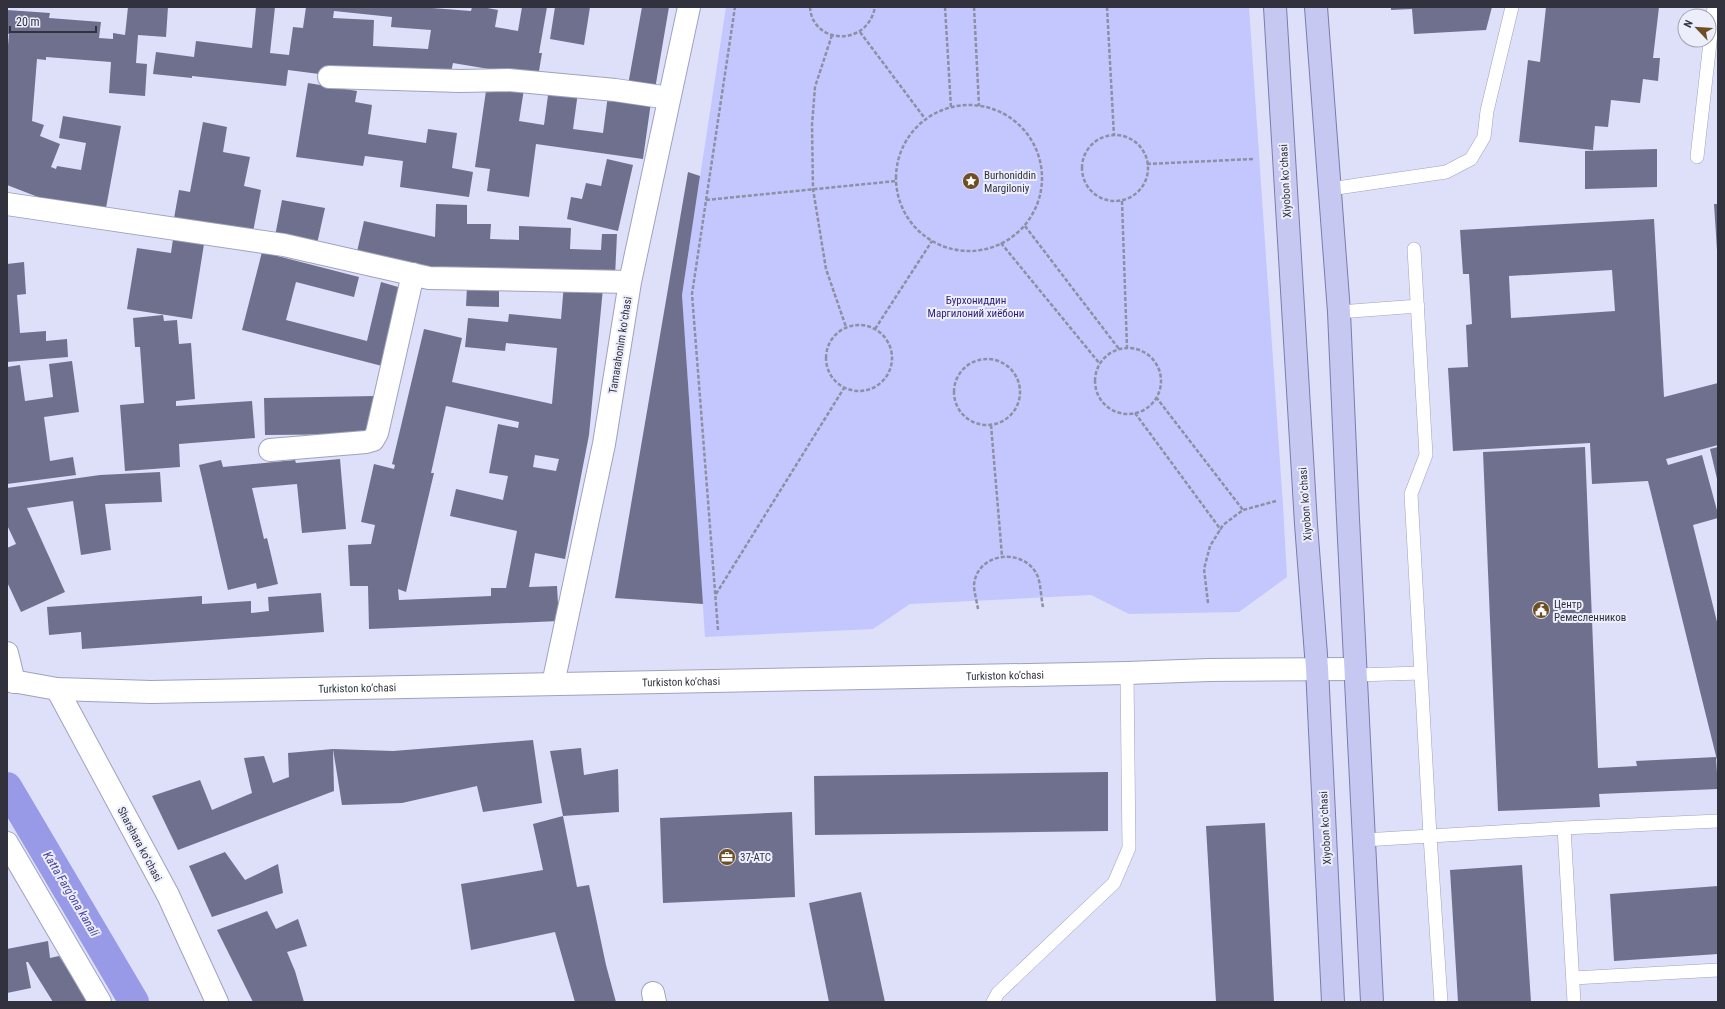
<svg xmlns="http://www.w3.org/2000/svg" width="1725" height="1009" viewBox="0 0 1725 1009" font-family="'Roboto Condensed',sans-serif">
<rect width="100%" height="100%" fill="#dee0fa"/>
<path fill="#c4c7fe" d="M726,7H1249L1283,506L1287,577L1239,612L1129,614L1091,595L910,604L873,629L705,637L682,295Z"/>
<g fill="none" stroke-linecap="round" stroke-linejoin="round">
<path stroke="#989ae8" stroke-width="30" d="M7,787L134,1002"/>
</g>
<path fill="#6e708d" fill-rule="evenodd" d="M128,7H168L166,37L138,35L136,63L147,64L145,96L109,93L111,62L46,57V60L37,59L32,121L44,125L40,136L60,144L51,167L56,169L57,166L81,170L86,143L59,138L63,116L121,126L106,208L51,199V202L7,185V57L9,34H7V10L50,13L49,18L101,22L99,38L113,39V33L125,35Z
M256,7H275L270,53L289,55L293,27L303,28L306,7H419L471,11L472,7H482L498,10L495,27L518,31L522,7H547L539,53H542L538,77L453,63L450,77L327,75L288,70L286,86L192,76V78L153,74L156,52L194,57L196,41L252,48ZM334,11L392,17L391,27L431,30L428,49L373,46L374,20L333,18Z
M555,7H590L584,45L550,39Z
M642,7H669L655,89L628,85Z
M1391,7H1420V8L1492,7L1486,30L1414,34L1412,9L1391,10Z
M1546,7H1659L1653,58H1660L1658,81L1643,79L1640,103L1611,100L1608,127L1595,126L1593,150L1519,142L1528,60L1540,62Z
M308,83L357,91L355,102L372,105L368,134L426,143L428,129L457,133L452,168L473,172L469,197L400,187L403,161L365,156L363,166L296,157Z
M487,84L524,89L519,121L544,125L549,88L578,92L573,129L603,133L608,95L651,102L643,159L536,144L529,197L487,191L490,169L475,167Z
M203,122L227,127L223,152L250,157L244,186L261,190L253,232L173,224L179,190L190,192Z
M1657,149V187L1585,189V151Z
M607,159L633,165L618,231L567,219L571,197L582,199L586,183L601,186Z
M688,172L700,176L682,295L703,604L615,598Z
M282,200L325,208L317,244L275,236Z
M436,204L467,205V224H491L490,239L519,240V226L571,228L570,249L601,250L602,234H617L615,277L433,276L356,256L364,221L435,237Z
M1714,204H1718V250H1717Z
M1654,219L1664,397L1718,383V445L1666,459L1668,465L1702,455L1718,514V518L1693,525L1718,626L1717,760L1648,481L1592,484L1590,443L1453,451L1448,368L1468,367L1466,325L1472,324L1469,274H1463L1460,230ZM1612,270L1615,311L1511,318L1509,276Z
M173,239L204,244L192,319L127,309L137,248L171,253Z
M262,252L359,277L354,297L296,282L286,320L367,341L381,282L405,289L386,367L242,330Z
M24,262L26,294L17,295L20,333L46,331V341L67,339L68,357L7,362V264Z
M564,284L603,288L589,435L565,559L535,553L529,587L557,586L559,621L369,629L368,586H350L348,545L371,544L375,525L361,522L374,464L394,469L395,465L392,464L424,329L462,338L452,382L552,404L557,348L506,343L505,351L465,347L468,318L508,322L509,314L561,319ZM446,406L519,422L518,428L498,424L489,473L508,476L503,500L456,489L450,516L517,531L506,588H491V596L399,600L398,589L406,592L434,473H431ZM535,455L559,459L556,471L533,467Z
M467,287L499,288V307L466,306Z
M163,315L164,321L177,320L179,344L191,343L195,399L176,401V406L252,401L255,438L179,444L180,467L125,471L120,405L144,403L140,347H135L133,318Z
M72,361L79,412L44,417L50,461L73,457L76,475L7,484V367L20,365L25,401L53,397L49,364Z
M375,396V434L265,435L264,398Z
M1585,447L1598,768L1637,766L1636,761L1716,757L1718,789L1599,794L1600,807L1498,811L1483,452Z
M1718,447V479H1717L1710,449Z
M340,459L346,529L302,533L297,484L252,488L264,539L267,538L278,584L257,589L256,583L228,590L199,465L221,460L223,467L295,460L296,463Z
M160,472L162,502L105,504L111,550L81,555L73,501L27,508L65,592L21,612L7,582V548L16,544L7,525V488L100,475Z
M321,593L324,632L82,649L81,632L49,635L47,607L202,596V604L251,601V613L269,611L268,597Z
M533,740L542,803L483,812L477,786L402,803L342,805L333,749L393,751Z
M581,748L584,775L618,769L619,812L563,816L550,751Z
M333,749L334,791L178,850L152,796L200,780L212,810L252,793L244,758L264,756L273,783L289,777L288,753Z
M1108,772V831L815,835L814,776Z
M792,812L795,897L663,903L660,818Z
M563,816L577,887L589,885L606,965L616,1002H575L555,932L471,950L461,884L543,870L533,824Z
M1265,823L1274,1002H1216L1206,826Z
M225,852L245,880L278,864L283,893L212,917L189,866Z
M1522,865L1531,1002H1458L1450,870Z
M1718,886V954L1614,961L1610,894Z
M861,892L885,1002H829L809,903Z
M267,911L276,929L298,919L307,946L287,952L295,971L304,1002H253L217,930Z
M48,941L50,958L59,956L89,1002H53L28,962H26L31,988L7,993V949Z"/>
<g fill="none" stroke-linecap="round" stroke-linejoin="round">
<g stroke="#9fa1c0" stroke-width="14">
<path id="lane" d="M1697,157L1714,7
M1330,189L1446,172L1471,159L1484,137L1487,111L1512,7
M1414,249L1426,455L1411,494L1430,836L1564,828L1574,1002
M1339,312L1418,306
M1356,675L1421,673
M1564,828L1718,821
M1364,840L1430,836L1441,1002
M1573,978L1718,970
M993,1002L998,993L1114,883L1129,848L1127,673"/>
</g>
<g stroke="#9fa1c0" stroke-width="24">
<path id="street" d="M329,77L460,81L508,80L615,90L669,98
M7,204L284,245L429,278L630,282
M270,450L366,442L373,440L377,433L413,274
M7,653L14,682
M553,684L604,444L630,282L689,7
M57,689L168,895L217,1002
M7,843L100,1002
M653,993L655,1002"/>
</g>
<g stroke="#9fa1c0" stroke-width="24">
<g id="secondary">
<path id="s1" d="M7,680L57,689L151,692L1127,673L1209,670L1355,669"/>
</g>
</g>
<g stroke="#7a7cac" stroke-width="24">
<path id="primary" d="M1275,7L1306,524L1317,668L1333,1002
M1316,7L1339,312L1348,519L1372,1002"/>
</g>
<path stroke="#8d8fa2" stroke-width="2.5" stroke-dasharray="4 2" stroke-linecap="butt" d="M810,7C812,44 867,48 875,7
M945,7L951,108
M974,7L979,106
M1107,7L1114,136
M860,32L926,120
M832,35L815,87L812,125L813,189L826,269L846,327
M896 178a73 73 0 1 1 146 0a73 73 0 1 1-146 0Z
M1082 168a33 33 0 1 1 66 0a33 33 0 1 1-66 0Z
M1147,164L1253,159
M706,200L896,181
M1122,201L1127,348
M1025,226L1119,349
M1001,243L1100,364
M826 358a33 33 0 1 1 66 0a33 33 0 1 1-66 0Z
M875,329L932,241
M1095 381a33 33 0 1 1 66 0a33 33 0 1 1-66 0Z
M954 392a33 33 0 1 1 66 0a33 33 0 1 1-66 0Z
M1156,397L1243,510
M1135,413L1221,530
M991,425L1002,556
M716,594L844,388
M1208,603L1204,569L1210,546L1223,525L1243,510L1276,501
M978,609C977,602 974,592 974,585C977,551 1026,547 1038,577C1041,586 1041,598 1043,607
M718,630L692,294L735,7"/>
<use href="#lane" stroke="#fff" stroke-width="13"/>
<use href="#street" stroke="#fff" stroke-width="22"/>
<use href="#secondary" stroke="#fff" stroke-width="22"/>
<use href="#primary" stroke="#c7c8f1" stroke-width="22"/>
</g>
<defs>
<g id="sight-disc" transform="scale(0.9)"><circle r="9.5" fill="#6e4f24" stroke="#edeefc"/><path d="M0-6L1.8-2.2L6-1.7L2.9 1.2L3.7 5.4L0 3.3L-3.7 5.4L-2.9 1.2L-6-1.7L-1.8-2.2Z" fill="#fff"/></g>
<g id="civic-disc" transform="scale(0.9)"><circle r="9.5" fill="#6e4f24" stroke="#edeefc"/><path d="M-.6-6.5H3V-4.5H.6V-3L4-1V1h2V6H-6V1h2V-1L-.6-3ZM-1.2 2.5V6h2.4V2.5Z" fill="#fff"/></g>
<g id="office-disc" transform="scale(0.9)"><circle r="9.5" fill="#6e4f24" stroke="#edeefc"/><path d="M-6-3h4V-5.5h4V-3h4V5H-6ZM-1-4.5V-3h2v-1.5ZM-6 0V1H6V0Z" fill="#fff"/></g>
</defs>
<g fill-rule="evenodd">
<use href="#sight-disc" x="971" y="181"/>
<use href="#civic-disc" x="1541" y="610"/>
<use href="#office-disc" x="727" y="857"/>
</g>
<g text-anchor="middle" stroke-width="4" stroke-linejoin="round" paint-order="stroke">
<g font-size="11" fill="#31323e" stroke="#edeefc" text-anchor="start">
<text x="984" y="179">Burhoniddin<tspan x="984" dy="13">Margiloniy</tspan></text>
<text x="1554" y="608">Центр<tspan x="1554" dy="13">Ремесленников</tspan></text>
<text x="740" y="861">37-АТС</text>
</g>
<g font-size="11" fill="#31323e" stroke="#edeefc">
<text transform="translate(1285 181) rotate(-93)" y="4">Xiyobon koʻchasi</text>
<text transform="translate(620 345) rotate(-81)" y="4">Tamarahonim koʻchasi</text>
<text transform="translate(1305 504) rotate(-94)" y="4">Xiyobon koʻchasi</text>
<text dy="4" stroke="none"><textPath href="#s1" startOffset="999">Turkiston ko’chasi</textPath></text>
<text dy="4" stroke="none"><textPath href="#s1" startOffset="675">Turkiston ko’chasi</textPath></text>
<text dy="4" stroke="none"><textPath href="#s1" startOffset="351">Turkiston ko’chasi</textPath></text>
<text transform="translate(1325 828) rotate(-93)" y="4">Xiyobon koʻchasi</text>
<text transform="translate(140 844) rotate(62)" y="4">Sharshara koʻchasi</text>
</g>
<g font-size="11" fill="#2d1d78" stroke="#edeefc">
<text x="976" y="304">Бурхониддин<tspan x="976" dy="13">Маргилоний хиёбони</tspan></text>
</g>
<g font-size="12" font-style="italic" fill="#4f48a5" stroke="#edeefc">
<text transform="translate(71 894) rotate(59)" y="4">Katta Farg'ona kanali</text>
</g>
</g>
<rect width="1725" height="1009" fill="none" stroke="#31323e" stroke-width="16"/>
<g transform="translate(1697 28) rotate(295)"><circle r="19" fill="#edeefc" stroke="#a2a3b0"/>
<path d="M0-3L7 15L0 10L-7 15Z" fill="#6e4f24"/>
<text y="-6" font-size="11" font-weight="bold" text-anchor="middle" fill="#31323e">N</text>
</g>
<path d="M10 26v6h86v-6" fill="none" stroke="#31323e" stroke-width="2"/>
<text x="16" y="26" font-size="12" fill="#31323e" stroke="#edeefc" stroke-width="3" paint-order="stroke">20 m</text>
</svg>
